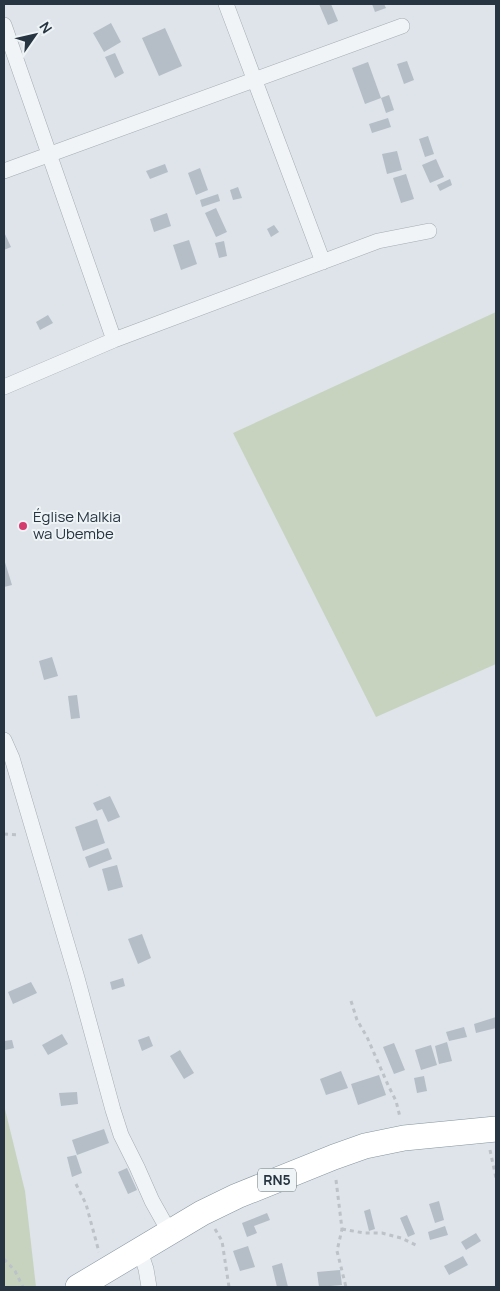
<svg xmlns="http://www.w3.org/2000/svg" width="500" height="1291" viewBox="0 0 500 1291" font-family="Manrope,sans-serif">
<rect width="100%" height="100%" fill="#dee4e9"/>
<path fill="#c8d3bf" d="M496,312V664L376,717L233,433Z
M4,1105L25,1191L36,1287H4Z"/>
<path fill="#b5bec6" d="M319,4H331L338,21L328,25Z
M372,4H384L386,8L375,12Z
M111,23L121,42L104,52L93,33Z
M165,28L182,66L159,76L142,38Z
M115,53L124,73L115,78L105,57Z
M407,61L414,80L404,84L397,64Z
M368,62L381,98L365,104L352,68Z
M389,95L394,110L386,113L381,98Z
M388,118L391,127L372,133L369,124Z
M428,136L434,154L425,157L419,139Z
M397,151L402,170L387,174L382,154Z
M436,159L444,177L430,183L422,165Z
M165,164L168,172L150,179L146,171Z
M200,168L208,190L196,195L188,173Z
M406,174L414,199L401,203L393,178Z
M450,179L452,185L440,191L437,185Z
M238,187L242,198L233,200L230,190Z
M218,194L220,201L202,207L200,200Z
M216,208L227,232L216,237L205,213Z
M167,213L171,226L154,232L150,219Z
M274,225L279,232L271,237L267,229Z
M4,232L11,247L4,250Z
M189,240L197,264L181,270L173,245Z
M224,241L227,256L219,258L215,243Z
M48,315L53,323L40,330L36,322Z
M4,559L12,585L4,587Z
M52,657L58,676L44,680L39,661Z
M77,695L80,718L71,719L68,696Z
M110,796L120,817L108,822L102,809L97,811L93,803Z
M97,819L105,843L83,851L75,827Z
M108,848L112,859L89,868L85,857Z
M117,865L123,887L108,891L102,869Z
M142,934L151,958L138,964L128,939Z
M123,978L125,986L112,990L110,982Z
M31,982L37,993L13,1004L8,992Z
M496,1017V1028L476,1033L474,1024Z
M464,1027L467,1037L449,1041L446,1032Z
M62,1034L68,1044L48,1055L42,1045Z
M149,1036L153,1046L142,1051L138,1040Z
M12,1040L14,1048L5,1050L4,1041Z
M447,1042L452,1061L439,1064L435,1046Z
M394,1043L405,1070L394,1074L383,1047Z
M431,1045L437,1065L421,1070L415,1050Z
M180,1050L194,1073L184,1079L170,1056Z
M341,1071L348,1088L326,1095L320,1079Z
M379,1075L386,1095L358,1105L351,1084Z
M424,1076L427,1091L417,1093L414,1078Z
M77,1092L78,1104L61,1106L59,1093Z
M104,1129L109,1143L77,1155L72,1140Z
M76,1155L82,1173L72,1177L67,1157Z
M127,1168L137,1190L128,1194L118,1172Z
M439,1201L444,1220L435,1223L429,1204Z
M370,1209L375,1229L369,1231L364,1211Z
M267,1213L270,1220L254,1226L257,1233L247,1237L242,1223Z
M407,1215L415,1234L408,1237L400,1218Z
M445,1226L448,1235L430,1240L428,1232Z
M476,1233L481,1241L466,1250L461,1242Z
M248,1246L255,1267L240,1271L233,1251Z
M463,1256L468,1265L449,1275L444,1266Z
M282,1263L288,1287H277L272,1266Z
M340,1270L342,1285L319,1287L317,1272Z"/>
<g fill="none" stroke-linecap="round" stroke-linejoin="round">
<g stroke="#a3acb3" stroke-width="16">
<path id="minor" d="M226,4L323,262
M4,25L114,340
M4,171L402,26
M4,387L114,340L378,241L429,231
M4,740L12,758L77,978L113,1110L121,1135L137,1167L152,1201L170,1233
M140,1251L146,1269L149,1287"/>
</g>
<g stroke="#8594a0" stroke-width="26">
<path id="trunk" d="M78,1287L202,1213L237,1196L334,1157L365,1146L404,1138L496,1129"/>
</g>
<path stroke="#bcc2c8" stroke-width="3" stroke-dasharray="4 4" stroke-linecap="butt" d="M4,834L19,835
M351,1001L357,1020L367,1037L388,1085L396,1101L400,1117
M490,1150L496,1178
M336,1180L342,1229L337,1251L346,1287
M76,1184L86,1204L99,1252
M215,1229L222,1241L229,1287
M342,1229L364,1233H382L401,1238L418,1246
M4,1259L15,1271L23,1287"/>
<use href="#minor" stroke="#f1f4f7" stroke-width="15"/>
<use href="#trunk" stroke="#fff" stroke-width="25"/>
</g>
<circle fill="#d63b6d" stroke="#eef3f6" stroke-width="2" cx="23" cy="526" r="5"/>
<g text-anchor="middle" stroke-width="4" stroke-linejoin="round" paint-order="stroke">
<rect fill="#eef3f6" stroke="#626e77" stroke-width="1" x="258" y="1168.5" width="38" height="23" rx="4"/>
<g font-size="14" font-weight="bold" fill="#263541">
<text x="277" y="1185">RN5</text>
</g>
<g font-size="15" fill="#263541" stroke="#eef3f6" text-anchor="start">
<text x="33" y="522">Église Malkia<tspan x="33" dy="17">wa Ubembe</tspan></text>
</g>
</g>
<rect width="500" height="1291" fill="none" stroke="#263541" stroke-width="10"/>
<g transform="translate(35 35) rotate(56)" stroke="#eef3f6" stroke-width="4" paint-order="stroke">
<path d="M0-4L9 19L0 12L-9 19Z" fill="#263541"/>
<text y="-8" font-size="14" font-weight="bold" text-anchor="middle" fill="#263541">N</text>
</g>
</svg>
